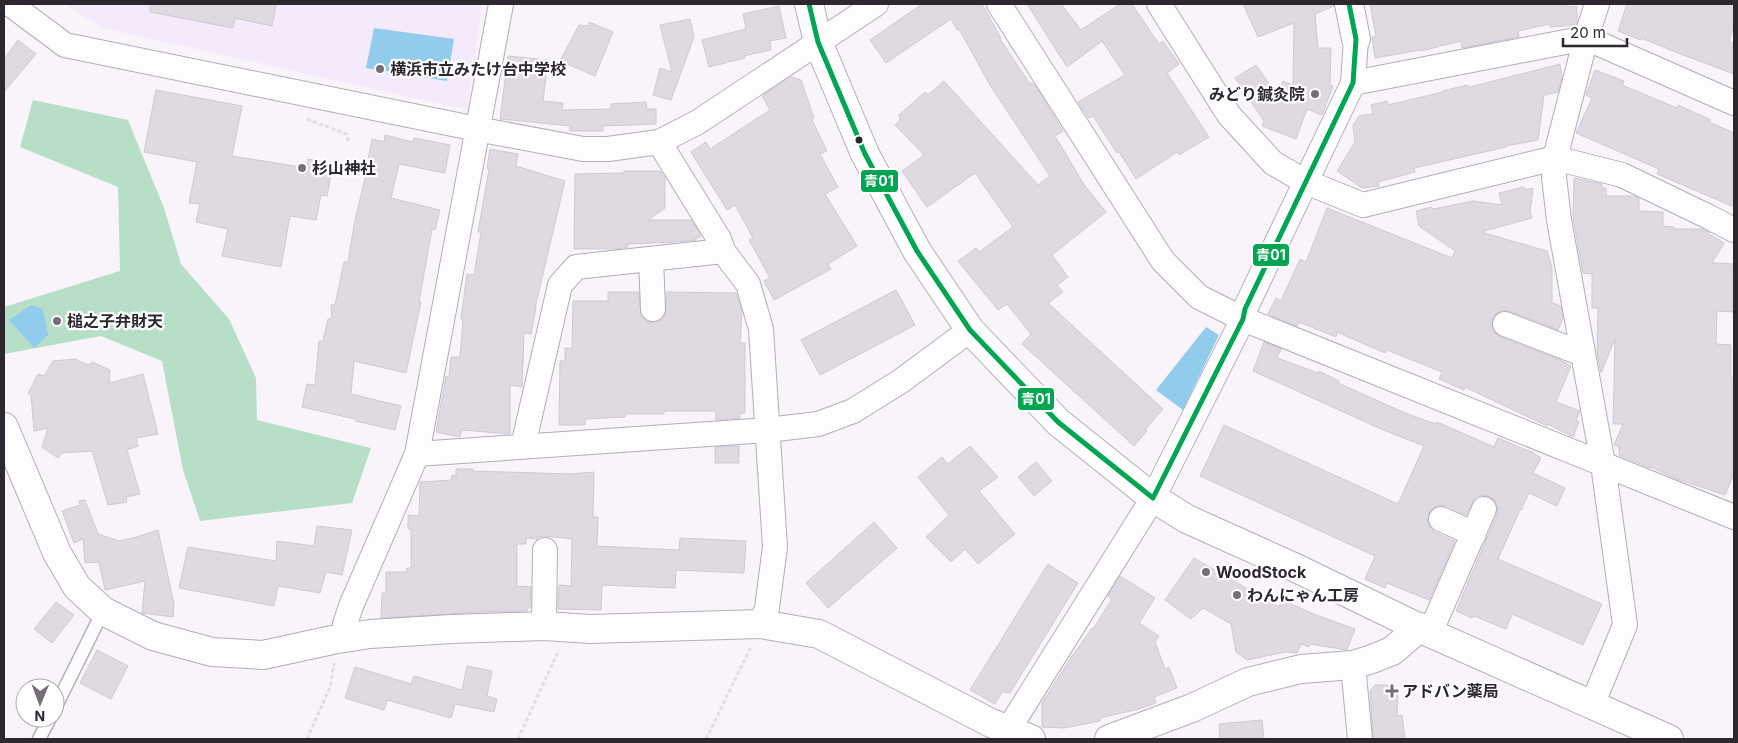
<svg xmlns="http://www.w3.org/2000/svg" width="1738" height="743" viewBox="0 0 1738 743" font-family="Inter,'Noto Sans JP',sans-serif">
<rect width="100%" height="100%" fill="#f8f4fa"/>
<path fill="#f5eafb" d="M64,4H482L468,110L103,28Z"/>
<path fill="#b7dfc8" d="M33,100L128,120L164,208L181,264L229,319L256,378L257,420L371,448L352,503L200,521L183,470L162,361L101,336L4,354V307L120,271L118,187L20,147Z"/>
<path fill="#92cced" d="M374,28L454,39L447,81L366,68Z
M31,305L43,309L48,335L34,348L9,320Z
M1206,327L1219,335L1183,410L1156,390Z"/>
<path fill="#dfdae1" stroke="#cfcad1" d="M150,4H276L272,26L235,18L233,28L150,12Z
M922,4H982L1001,38L1000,39L1030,84L1032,83L1036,87L1063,131L1055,136L1085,186L1106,212L1052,255L1068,277L1057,285L1063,292L1048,303L1163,409L1145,430L1147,431L1134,446L1022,344L1031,334L1007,304L998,310L958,261L976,248L979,252L1013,227L975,173L927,207L902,171L924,155L895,125L900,120L899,115L925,92L928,95L944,81L1038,185L1050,176L990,85L959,29L957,30L951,19L886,63L870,40Z
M1027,4H1061L1081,30L1120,4H1132L1159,44L1163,41L1179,64L1167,73L1209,137L1179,155L1177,152L1136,179L1119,152L1117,153L1093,116L1089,118L1078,102L1125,75L1102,41L1067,67Z
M1243,4H1334V6L1315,14L1318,48H1331L1330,85L1333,86L1322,115L1307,109L1296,139L1262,126L1264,121L1235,78L1256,65L1278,96L1283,81L1293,85L1294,23L1258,37Z
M1370,4H1568V7L1577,6V21L1576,25L1550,27V24L1518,31L1519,37L1462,48L1461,41L1421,51L1420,50L1375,58L1372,37L1376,36Z
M1627,4H1734V26L1729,41L1734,44V74L1683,55L1641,38V40L1618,31Z
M779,6L786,38L770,41L771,50L744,56L745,58L709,67L702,40L746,29L743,14Z
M690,19L694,37L671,100L653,95L660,68L672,72L660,25Z
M589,22L613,32L595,76L560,61L579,25L589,26Z
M18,40L36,54L4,92V59Z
M508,56L548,60L543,101L563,103L562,110L611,109V104L646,102L647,109H656V124L603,126V131H570V126L500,119Z
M1560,64L1562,76L1558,92L1544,95L1538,140L1506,146V147L1414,168L1415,172L1378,182L1379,186L1362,188L1337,171L1355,142L1353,125L1359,116L1373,114L1371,105L1387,101L1388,105L1443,92V91L1467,85L1470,87Z
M1595,70L1624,81L1622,85L1677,108L1678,105L1711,120L1709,122L1734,133V207L1657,174L1659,169L1576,133L1592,98L1586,95Z
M791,77L801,80L814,118L812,120L827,151L820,154L838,187L825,194L857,246L828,264L831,269L774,300L764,281L770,278L749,240L753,238L735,205L727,210L691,152L706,142L710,149L770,110L762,96Z
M156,90L242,106L232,156L301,167V163L307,165L308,159L326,162L325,169L332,170L327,196L321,195L316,220L290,216L281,267L222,256L228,229L196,222L200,204L189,203L197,162L144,152Z
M385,135L413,142L414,138L450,145L445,173L399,164L391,198L440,210L435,230L432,229L419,302H421L406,373L354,361L351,394L401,406L395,430L355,421V419L302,407L307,384L315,385L319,341H323L328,319L332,318L331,305H335L344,262H348L354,225L369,161L368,160L372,139L384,142Z
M490,149L518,154L516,166L565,181L535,308H536L531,334L524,333L522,387L510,385V434L462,430L460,437L436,432L446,376L449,377L451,357H460L463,319H461L467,274L474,275L481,232H478L489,169L487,168Z
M624,171H660L665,178V208L648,220H691L700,234V237L696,238V240L675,242L628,244V247L617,249H574L575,174L624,173Z
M1574,178L1602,184V188H1606V196H1635L1639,198V211L1663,212V226L1674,227V229H1703L1709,232V234L1724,243L1712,263L1734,264V312L1717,311L1716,344L1731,345V378H1734V473L1725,495L1677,479L1651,467L1650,468L1619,455V447L1614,445L1623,424H1613L1615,339L1601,373L1597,352L1598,308H1592V274L1583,273L1573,218Z
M1524,187L1525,190L1533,188L1530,212L1532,218L1481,232L1547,251L1552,267V303L1561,306L1563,318L1558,330L1510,311L1503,310L1496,314L1492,320V327L1495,333L1500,337L1560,360L1571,366L1556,402L1580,411L1576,420L1579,422L1573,437L1548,424L1547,426L1465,387L1464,390L1439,379L1442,372L1387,350L1385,353L1337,332L1336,337L1299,322L1297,326L1268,314L1276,298L1281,301L1300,259L1306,262L1327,208L1452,258L1455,251L1419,226L1416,211L1431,207L1433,209L1473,201L1502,205L1499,193Z
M896,290L915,325L820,375L801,340Z
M608,292H639L641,316L646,321L653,323L661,320L665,315L667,292L736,293L742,312L740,343H745V413H740V418L716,420V412L713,411H664V414H625V417L585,419V425H559L560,361H565V348H572L573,301H608Z
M1264,342L1281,349L1277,358L1318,373L1319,371L1339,381L1338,383L1405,413L1436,424L1437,422L1494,447L1498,438L1534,453V454L1541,458L1533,473L1565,488L1557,506L1529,493L1521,510H1520L1498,559L1602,604L1583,645L1512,614L1506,629L1474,616L1472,618L1456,611L1497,514L1498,507L1495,501L1490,497L1482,495L1475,498L1466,515L1447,506L1440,505L1433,508L1429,513L1427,520L1430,527L1435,532L1455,541L1429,600L1387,583L1385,588L1365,579L1375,556L1200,476L1224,425L1398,504L1424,446L1381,429L1253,371Z
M75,359L88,365L92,362L110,370L109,383L143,374L158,434L136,438L138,446L127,450L140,494L126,497L127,502L108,505L92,451L62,453L58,458L42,447L48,428L34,431L31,395L28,393L38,374L44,376L53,361Z
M739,446V463H715V447Z
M970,446L998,477L979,491L1015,534L978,564L965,549L951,562L926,537L949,515L918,477L942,457L948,464Z
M1036,462L1052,481L1034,496L1018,477Z
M456,469H473L472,471L571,474L594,472L593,517H598L597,546L679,550L680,538L746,541L744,573L676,570L675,588L602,585L601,610L558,609L559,585L571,586L572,539L545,536L537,537V539L526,538V544H517V586L531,587L530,608H527V611L481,612L381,618L382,593H386V572H407V568H411V531L408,528V515L419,516L420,482L451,480L452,475L456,476Z
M85,500L98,534L119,541L133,538L158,530L174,604L173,617L142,613L145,581L105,590L99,562L85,563L83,539L74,543L62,511L80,505L79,501Z
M874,522L897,548L828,608L806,583Z
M317,526L352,530L342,575L326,572L320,593L278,586L274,606L179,588L188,547L276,561L277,541L314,546Z
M1194,558L1279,607L1282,600L1316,615L1355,629L1347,650L1310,644L1309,647L1301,644L1297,653L1285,652L1247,660L1236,652L1231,624L1203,608L1191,619L1165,600Z
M1048,564L1078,583L1010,693L1002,692L995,704L970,690Z
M1120,576L1155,598L1139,623L1159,636L1155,642L1165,669L1169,667L1177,688L1154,697L1156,703L1139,709L1100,718V721L1064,728L1042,727V703L1070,659L1092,628L1093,629L1112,599L1108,596Z
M56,602L74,615L52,643L34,629Z
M97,650L128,666L111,699L80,683Z
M467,666L492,671L487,696L497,699L494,712L455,704L451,718L387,700L384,710L345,698L355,667L411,684L414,676L462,690Z
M1375,685H1389L1398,690L1397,716L1402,715L1405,739H1373L1370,691Z
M1262,720L1264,739H1220L1219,724Z"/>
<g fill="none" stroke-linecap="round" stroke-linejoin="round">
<g stroke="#b2aeb5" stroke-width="15">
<path id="lane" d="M55,708L103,611
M39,739L50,718"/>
</g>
<g stroke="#b2aeb5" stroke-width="26">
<path id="street" d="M10,4L65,45L477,129L583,149H608L659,142L698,122L876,4
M999,4L1163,261L1199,297L1243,319L1603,464L1625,625L1592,705
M1159,4L1229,115L1273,163L1306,182L1363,205L1555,158L1622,175L1709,217L1734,230
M1597,4L1586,38L1555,158L1554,177L1559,220L1603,464L1734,517
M1353,83L1586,38L1734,103
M659,142L719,239L723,251L748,284L761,329L775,547L767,608L761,624
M651,259L653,309
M1505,324L1583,354
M523,446L560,285L576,267L723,251
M417,454L501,4
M1441,519L1474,534
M544,626L545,550
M1430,633L1484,509
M344,638L345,624L351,606L417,454L768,430L818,424L853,411L901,381L970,330
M1353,665L1360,739
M1008,730L1153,498L1243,319L1245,309L1353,83L1356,39"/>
</g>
<g stroke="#b2aeb5" stroke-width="30">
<path id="secondary" d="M809,4L818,42L865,154L917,251L970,330L1058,422L1153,498L1187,519L1298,569L1430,633L1669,739
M1349,4L1356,39
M4,427L57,553L77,587L103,611L153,636L212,652L263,655L332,640L370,634L452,629L544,626L590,629L761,624L819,634L991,723L1031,739
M1109,739L1192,708L1248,682L1301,669L1353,665L1372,659L1392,651L1420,627"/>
</g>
<path stroke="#dfdee0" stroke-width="3" stroke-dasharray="4 2.5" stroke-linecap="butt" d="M307,119L346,134L349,144
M307,739L330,687L334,663
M518,739L559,650
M706,739L751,647"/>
<use href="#lane" stroke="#fefdfe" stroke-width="12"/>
<use href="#street" stroke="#fefdfe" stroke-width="24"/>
<use href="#secondary" stroke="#fefdfe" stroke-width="28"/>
<g stroke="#fff" stroke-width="9">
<path id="bus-1" d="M809,4L818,42L865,154L917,251L970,330L1058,422L1153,498
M1153,498L1243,319L1245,309L1353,83L1356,39L1349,4"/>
</g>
<use href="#bus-1" stroke="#00a651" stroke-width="5"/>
</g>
<g fill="#746f77" stroke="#fff" stroke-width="2">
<circle cx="380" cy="69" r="5"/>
<circle cx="1315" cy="94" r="5"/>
<circle cx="302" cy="168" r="5"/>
<circle cx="57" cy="321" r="5"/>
<circle cx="1206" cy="572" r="5"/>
<circle cx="1237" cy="595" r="5"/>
<path d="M1389.5 683.5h5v5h5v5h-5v5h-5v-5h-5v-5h5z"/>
</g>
<circle fill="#2d2730" stroke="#fff" stroke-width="2" cx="859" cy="140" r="4.5"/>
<g text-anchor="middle" stroke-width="4.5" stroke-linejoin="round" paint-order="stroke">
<g font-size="16" font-weight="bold" fill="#2d2730" stroke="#fff" text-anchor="start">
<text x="390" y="75">横浜市立みたけ台中学校</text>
<text x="1305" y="100" text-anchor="end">みどり鍼灸院</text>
<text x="312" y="174">杉山神社</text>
<text x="67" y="327">槌之子弁財天</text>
<text x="1216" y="578">WoodStock</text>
<text x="1247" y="601">わんにゃん工房</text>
<text x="1402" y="697">アドバン薬局</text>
</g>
</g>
<g stroke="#fff" stroke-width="2">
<rect x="860" y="169" width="39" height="24" rx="5" fill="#00a651"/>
<rect x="1252" y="243" width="38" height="24" rx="5" fill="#00a651"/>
<rect x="1017" y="387" width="38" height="24" rx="5" fill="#00a651"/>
</g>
<g font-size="14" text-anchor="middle" font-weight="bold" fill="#fff">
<text x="879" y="186">青01</text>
<text x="1271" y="260">青01</text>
<text x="1036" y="404">青01</text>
</g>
<rect width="1738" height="743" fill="none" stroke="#2d2730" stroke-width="10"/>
<g transform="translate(40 703) rotate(181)"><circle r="24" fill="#ffffff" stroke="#aba9ac"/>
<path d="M0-4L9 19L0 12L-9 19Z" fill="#746f77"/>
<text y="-8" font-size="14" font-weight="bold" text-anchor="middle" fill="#2d2730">N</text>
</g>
<path d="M1563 38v8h64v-8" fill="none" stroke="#2d2730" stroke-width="2.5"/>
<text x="1570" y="38" font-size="15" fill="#2d2730" stroke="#ffffff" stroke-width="4" paint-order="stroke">20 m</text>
</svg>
